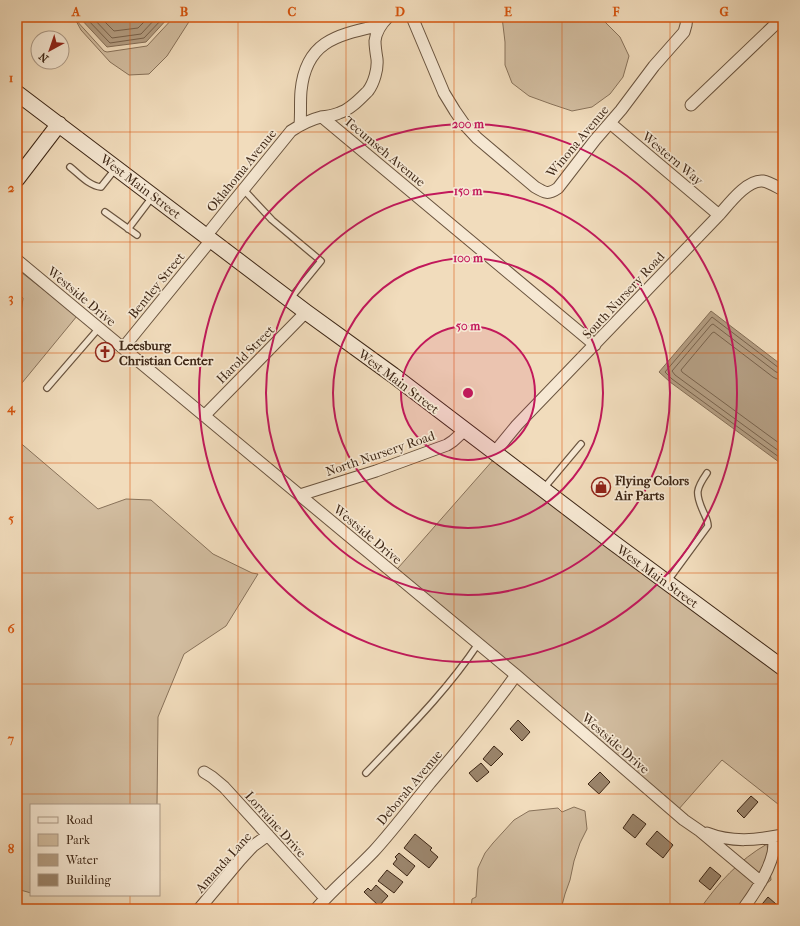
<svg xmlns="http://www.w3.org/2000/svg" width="800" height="926" viewBox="0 0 800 926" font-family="'IM FELL French Canon',serif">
<rect width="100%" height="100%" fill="#f1dcbc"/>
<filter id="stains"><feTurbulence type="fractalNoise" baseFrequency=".005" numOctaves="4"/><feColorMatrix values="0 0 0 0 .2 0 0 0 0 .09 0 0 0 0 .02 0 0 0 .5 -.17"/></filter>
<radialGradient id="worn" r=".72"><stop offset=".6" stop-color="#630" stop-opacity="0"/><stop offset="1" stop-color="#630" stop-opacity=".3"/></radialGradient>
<path fill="#d2bda0" stroke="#88725a" d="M174,17H192L167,56L149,74L129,75L110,62L81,30L75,19L104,51L107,52L147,46Z
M502,17H600L620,37L629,56L623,77L610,94L592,107L572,111L551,104L529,96L512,83L505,65V42Z
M17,269L77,316L17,389V325L20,320L23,298L17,292Z
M17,440L98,509L126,499L151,500L213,554L252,573L258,574L226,626L184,654L158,717L157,805H31V893L17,889Z
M494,459L783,675V808L722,760L678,810L391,576Z
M574,807L585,811L587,829L580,843L574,861L570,880L565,894L561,909H471L472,899L476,897L478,868L485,853L493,843L514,820L529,811L558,808L562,812Z
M767,844L771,880L740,904L742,909H700C718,883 739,860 767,844Z"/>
<path fill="#b49e83" stroke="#846e57" d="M79,17H169L146,42L107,47Z
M711,311L783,366V465L670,382L659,372Z"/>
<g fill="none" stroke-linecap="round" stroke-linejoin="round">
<path stroke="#78624c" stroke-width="1" d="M85,17L110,43L144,38L164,17
M92,17L112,38L141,34L157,17
M100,17L114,31L138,28L149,17
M783,369L779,368L712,317L665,372L672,379L783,460
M783,374L776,372L713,324L711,325L672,371L675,375L783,454
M783,380L777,379L773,377L714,332L712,333L681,370L682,372L783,446"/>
</g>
<path fill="#9b856c" stroke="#3d2615" d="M518,720L530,732L522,741L510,729Z
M494,746L503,754L491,766L483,759Z
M481,763L489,772L477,782L469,773Z
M600,772L610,782L599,794L588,784Z
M751,796L758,802L744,818L737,811Z
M633,814L646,824L635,838L623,828Z
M657,831L673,845L663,858L646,844Z
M415,834L432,848L430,850L438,857L429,868L404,848Z
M399,853L415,866L407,876L393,864L397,859L395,857Z
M710,867L721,876L710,890L699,881Z
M387,870L403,882L394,893L378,881Z
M376,885L388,896L379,906L364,892L368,888L371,891Z
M768,897L776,904L774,907L776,909H758Z"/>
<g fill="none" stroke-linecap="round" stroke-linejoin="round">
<g stroke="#6a543f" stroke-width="8">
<path id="lane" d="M70,167C79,174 89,186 101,187L116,168
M243,189L272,220L321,261L290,299
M105,212L137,235
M128,229L153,196
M47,388L99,328
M544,488L581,444
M667,582L708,526C708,520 705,516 703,511C695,493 696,489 707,473
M366,773C405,732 446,692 478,644"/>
</g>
<g stroke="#6a543f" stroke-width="13">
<path id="street" d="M412,17L444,93L455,111L464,124L477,138L535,187C545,193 548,195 558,188L595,140L621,110L654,66L684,32L686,25L687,17
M691,105L783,17
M322,117L595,345
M610,123L719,215
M300,125C301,113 300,102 301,91C306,40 338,35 381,25
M206,236L230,206L291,131C300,125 309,120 321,117C327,116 333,116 339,113C350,110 360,99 368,91C374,83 378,69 377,59C376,53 375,47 375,41C376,31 381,24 388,17
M17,260L516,675L684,820L700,831L761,882
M123,348L211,240
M204,416L306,312
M494,453L517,425L719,215C728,205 747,179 763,181C769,182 777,187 783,190
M300,495L376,471L447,445L453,441L465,430
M204,772L212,777L224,787L325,898
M707,833C732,843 757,840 783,835
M199,909L240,860L253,846L268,835
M316,909C334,888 355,871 374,851C394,829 412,805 430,783C460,748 489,713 516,675
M743,909C754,894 769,871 773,853C774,848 774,842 774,837"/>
</g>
<g stroke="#3d2615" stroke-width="17">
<path id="secondary" d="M17,93L306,312L393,375L611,541L783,668
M17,179L59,124"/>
</g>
<use href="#lane" stroke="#f6e8d3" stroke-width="5.5"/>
<use href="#street" stroke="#f6e8d3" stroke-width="11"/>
<use href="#secondary" stroke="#f6e8d3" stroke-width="15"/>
</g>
<path fill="none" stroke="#d7540d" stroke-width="1" stroke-opacity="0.55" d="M130,17V805M238,17V909M346,17V909M454,17V909M562,17V909M670,17V909M17,132H783M17,242H783M17,353H783M17,463H783M17,573H783M17,684H783M17,794H783M130,895V909"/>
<circle cx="468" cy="393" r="67" fill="#c2185b" fill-opacity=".12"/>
<g fill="none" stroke="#c2185b" stroke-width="2">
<circle cx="468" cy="393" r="67"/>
<circle cx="468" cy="393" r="135"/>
<circle cx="468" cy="393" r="202"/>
<circle cx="468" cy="393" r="269"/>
</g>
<defs>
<g id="church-ring" transform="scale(1)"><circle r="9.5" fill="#f6e8d3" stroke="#8f2418" stroke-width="1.5"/><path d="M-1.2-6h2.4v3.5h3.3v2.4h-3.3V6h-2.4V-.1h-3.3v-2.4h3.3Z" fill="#8f2418"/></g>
<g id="shop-ring" transform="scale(1)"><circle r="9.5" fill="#f6e8d3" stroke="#8f2418" stroke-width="1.5"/><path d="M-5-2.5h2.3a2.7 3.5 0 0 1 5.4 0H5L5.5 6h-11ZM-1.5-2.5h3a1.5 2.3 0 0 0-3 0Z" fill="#8f2418"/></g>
</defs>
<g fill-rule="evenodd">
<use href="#church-ring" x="105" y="352"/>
<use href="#shop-ring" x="601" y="487"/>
</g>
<g text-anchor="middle" stroke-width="3.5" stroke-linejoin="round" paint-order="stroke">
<g font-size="13" fill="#3d2615" stroke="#f6e8d3">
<text transform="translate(577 141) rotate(-50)" y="5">Winona Avenue</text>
<text transform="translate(385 151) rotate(40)" y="5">Tecumseh Avenue</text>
<text transform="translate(673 158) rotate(40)" y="5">Western Way</text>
<text transform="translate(241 170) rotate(-51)" y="5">Oklahoma Avenue</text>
<text transform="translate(141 186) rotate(37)" y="5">West Main Street</text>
<text transform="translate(156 285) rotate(-51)" y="5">Bentley Street</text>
<text transform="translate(623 295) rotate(-47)" y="5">South Nursery Road</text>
<text transform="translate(82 296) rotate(40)" y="5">Westside Drive</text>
<text transform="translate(245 354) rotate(-45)" y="5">Harold Street</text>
<text transform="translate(399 381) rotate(37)" y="5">West Main Street</text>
<text transform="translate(380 453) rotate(-19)" y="5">North Nursery Road</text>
<text transform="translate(368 534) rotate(40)" y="5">Westside Drive</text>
<text transform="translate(658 576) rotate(36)" y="5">West Main Street</text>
<text transform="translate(616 743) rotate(41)" y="5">Westside Drive</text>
<text transform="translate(409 787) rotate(-50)" y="5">Deborah Avenue</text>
<text transform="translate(276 824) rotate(48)" y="5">Lorraine Drive</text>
<text transform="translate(223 862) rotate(-48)" y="5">Amanda Lane</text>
</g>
<g font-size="13" font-weight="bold" fill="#3d2615" stroke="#f6e8d3" text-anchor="start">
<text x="119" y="350">Leesburg<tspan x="119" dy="15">Christian Center</tspan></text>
<text x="615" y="485">Flying Colors<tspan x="615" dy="15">Air Parts</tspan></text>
</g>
</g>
<circle cx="468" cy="393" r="6" fill="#c2185b" stroke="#f6e8d3" stroke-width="2"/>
<g font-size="12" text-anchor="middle" font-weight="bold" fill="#c2185b" stroke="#f6e8d3" stroke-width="3.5" stroke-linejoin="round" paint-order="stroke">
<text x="468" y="128">200 m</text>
<text x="468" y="195">150 m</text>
<text x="468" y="262">100 m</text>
<text x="468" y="330">50 m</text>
</g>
<rect width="800" height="926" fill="none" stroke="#f1dcbc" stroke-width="44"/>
<rect x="30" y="804" width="130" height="92" fill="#f6e8d3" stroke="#ac9a87"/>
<rect x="38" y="817" width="20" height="6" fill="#f6e8d3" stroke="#ac9a87"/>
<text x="66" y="824" font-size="12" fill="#3d2615">Road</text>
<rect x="38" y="834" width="20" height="12" fill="#d2bda0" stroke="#ac9a87"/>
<text x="66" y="844" font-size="12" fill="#3d2615">Park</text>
<rect x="38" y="854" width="20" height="12" fill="#b49e83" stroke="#ac9a87"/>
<text x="66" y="864" font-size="12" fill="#3d2615">Water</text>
<rect x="38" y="874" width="20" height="12" fill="#9b856c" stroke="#ac9a87"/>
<text x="66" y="884" font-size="12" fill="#3d2615">Building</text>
<g transform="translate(50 50) rotate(220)"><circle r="19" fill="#f6e8d3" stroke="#ac9a87"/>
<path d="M0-3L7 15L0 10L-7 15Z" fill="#8f2418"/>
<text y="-6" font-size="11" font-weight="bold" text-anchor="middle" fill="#3d2615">N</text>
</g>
<rect x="22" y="22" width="756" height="882" fill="none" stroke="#d7540d" stroke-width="1.5"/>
<g font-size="13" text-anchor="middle" font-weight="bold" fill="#d7540d">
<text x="76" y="16">A</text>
<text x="184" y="16">B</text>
<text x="292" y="16">C</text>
<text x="400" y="16">D</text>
<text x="508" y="16">E</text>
<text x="616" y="16">F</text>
<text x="724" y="16">G</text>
<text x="11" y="82">1</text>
<text x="11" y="192">2</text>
<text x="11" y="302">3</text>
<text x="11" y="412">4</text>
<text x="11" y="523">5</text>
<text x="11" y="633">6</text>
<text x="11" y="743">7</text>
<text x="11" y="853">8</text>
</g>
<rect width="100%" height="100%" filter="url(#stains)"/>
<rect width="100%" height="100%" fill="url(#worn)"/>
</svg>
